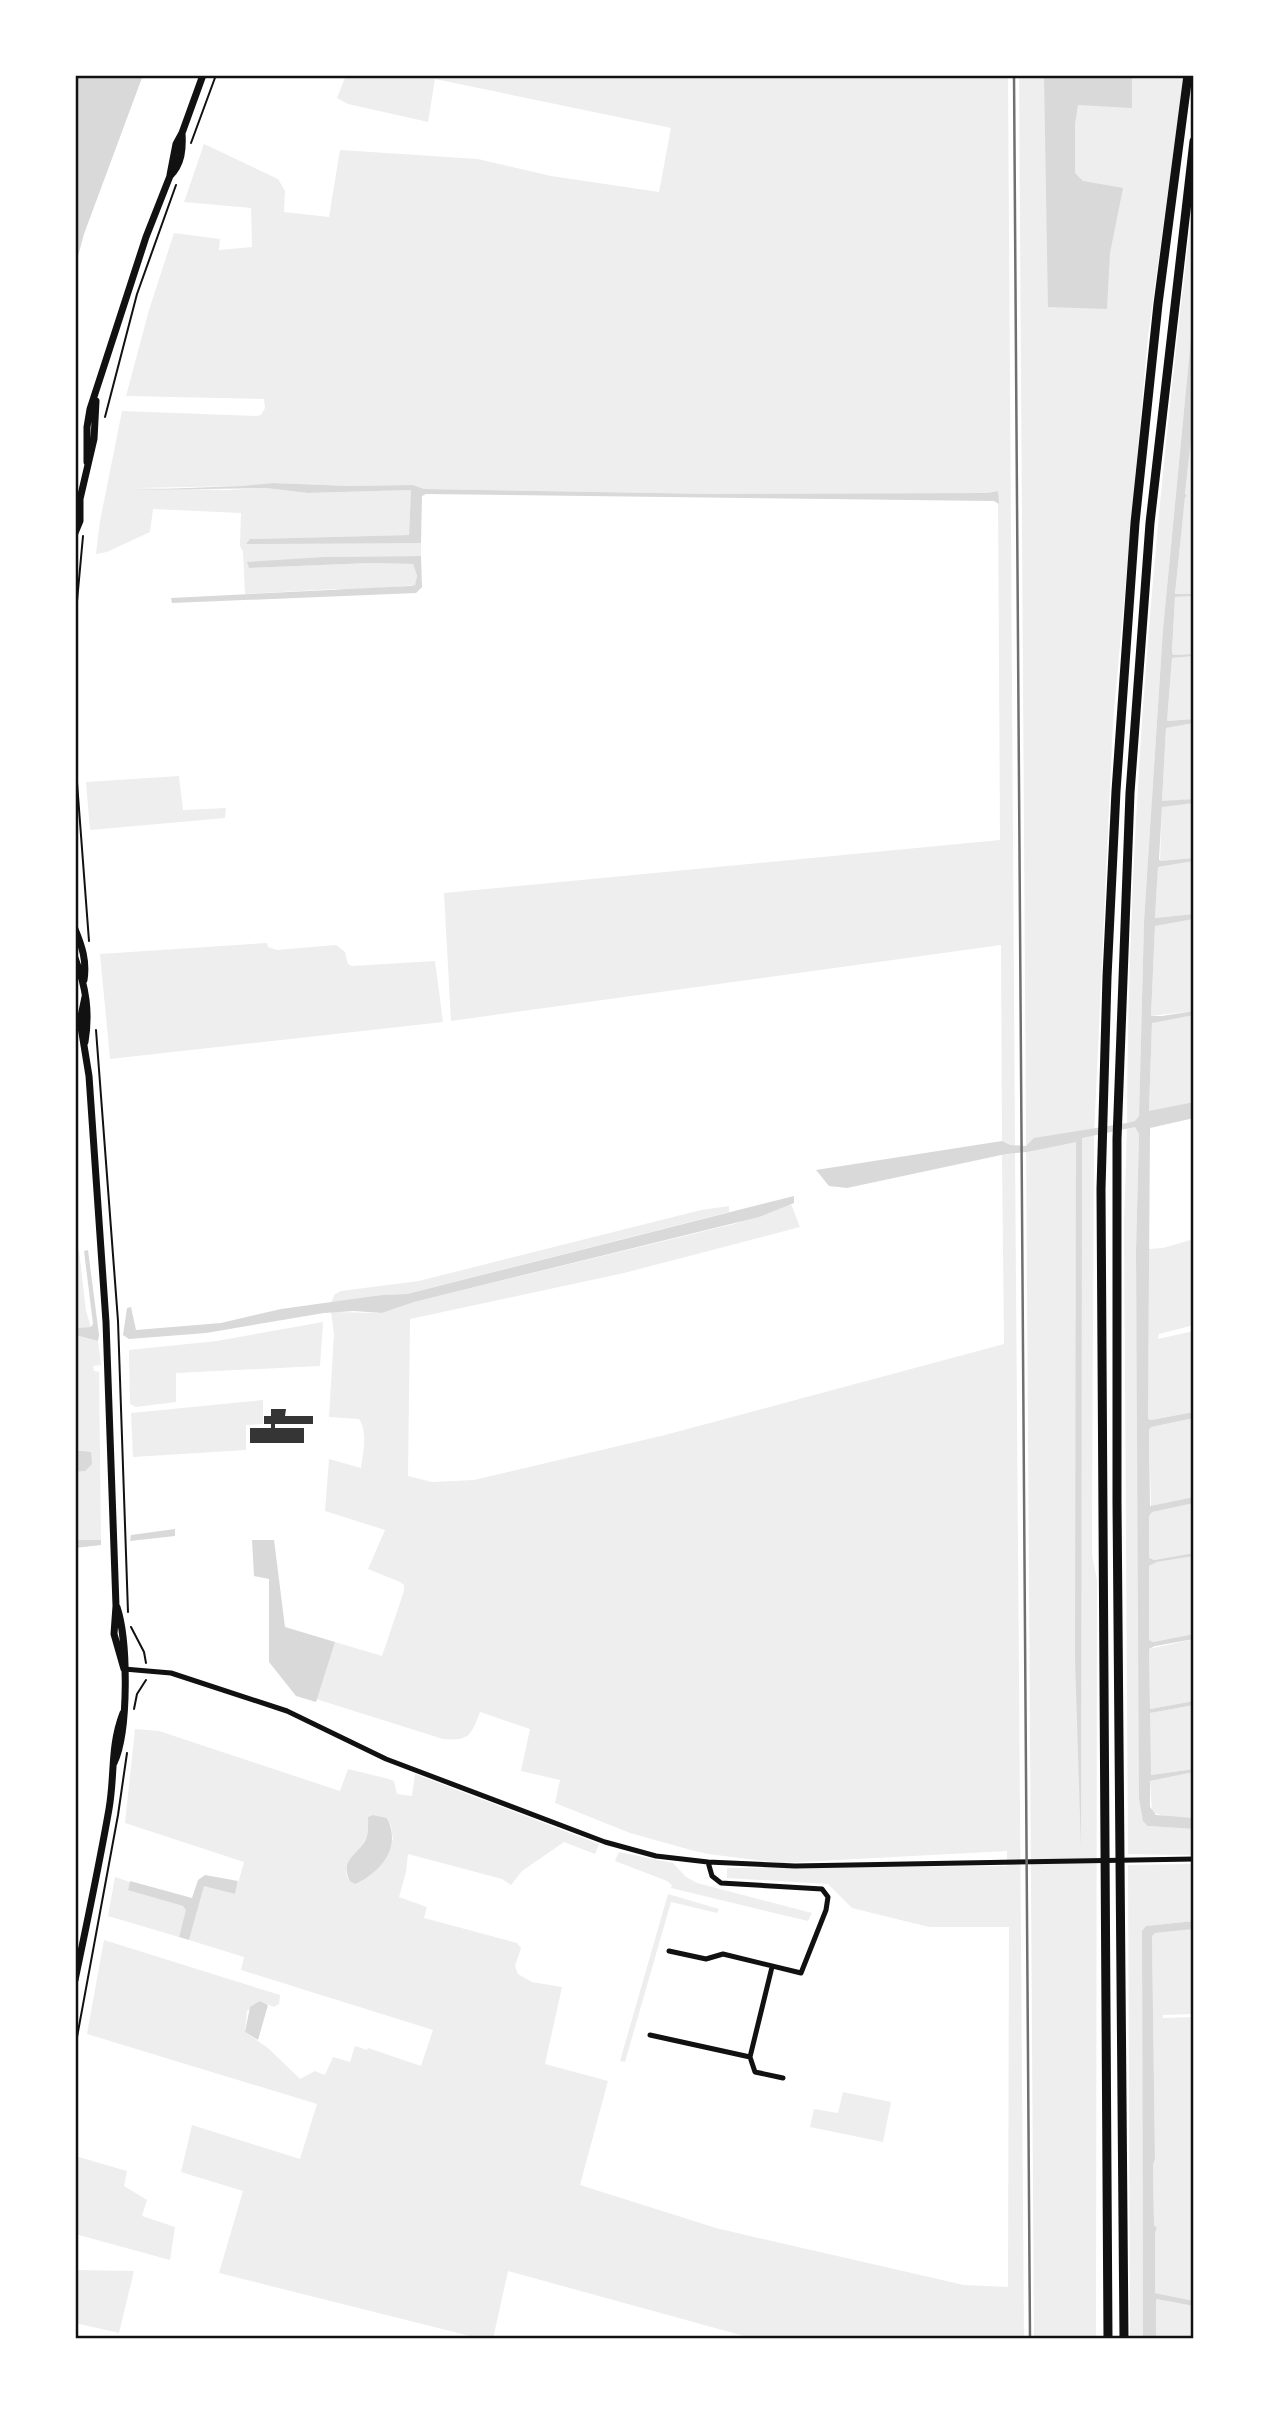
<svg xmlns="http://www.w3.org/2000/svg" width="1269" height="2414" viewBox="0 0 1269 2414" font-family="Arial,sans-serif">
<rect width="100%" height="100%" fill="#fff"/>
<path fill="#eee" fill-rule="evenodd" d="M346,75H1008L1015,1146L1002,1141L1001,945L451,1021L444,893L1000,840L998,491L987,493L715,494L423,489L413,485L350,486L273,483L241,486L135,488L225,490L266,488L308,493L411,490L409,535L250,539L421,543V556L323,557L248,563L249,568L371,563L413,564L417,577L415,585L351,591L336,589L245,594L243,552L240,546L241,513L153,509L150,532L107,552L96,554L100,521L122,411L256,416L261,415L265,408L264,399L126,396L149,310L174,233L220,239L219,250L252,247L251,208L184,202L204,144L278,179L285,191L284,212L329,217L340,150L478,159L551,176L659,192L671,128L435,79L428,122L348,104L337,98Z
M1019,75H1184L1148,336L1113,722L1094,1135L1092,1521V1555L1097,1580L1096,2339H1034Z
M1194,196V306L1163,629L1144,921L1139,1116L1136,1121L1127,1123C1128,813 1156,504 1194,196Z
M1194,410V594L1175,595L1191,435Z
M1194,596V654L1172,655L1175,597Z
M1194,656V719L1167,721L1172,658Z
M1194,723V799L1162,802L1166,728Z
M179,776L183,810L226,808L225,818L90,830L86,782Z
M1194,803V858L1160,861L1162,806Z
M1194,861V914L1155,918L1158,867Z
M1194,919V1011L1151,1016L1155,926Z
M267,943L268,947L277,950L336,945L345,952L348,964L352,966L435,961L443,1022L110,1059L100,954Z
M1194,1015V1102L1149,1112L1152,1022Z
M1135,1127L1139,1134L1136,1251L1139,1619L1148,1826L1194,1829V1855L1128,1854L1124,1224L1127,1128Z
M1015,1152L1024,2339H755L508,2271L493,2339H482L219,2273L243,2191L181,2172L192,2125L300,2159L317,2104L87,2034L104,1940L280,1995L279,2004L274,2007L260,2001L247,2011L245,2032L268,2048L300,2079L315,2071L325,2075L333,2057L350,2062L355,2046L367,2050L368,2048L421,2066L433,2030L241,1970L244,1957L189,1940L204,1885L235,1894L244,1862L125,1823L135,1729L159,1731L340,1791L348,1769L389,1779L394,1781L397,1794L412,1796L415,1774L599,1844L595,1854L564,1842L522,1871L511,1885L502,1879L408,1854L406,1872L399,1897L427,1907L424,1918L517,1943L521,1948L515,1966L518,1974L532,1982L562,1987L545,2064L608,2081L580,2185L716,2228L754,2237L964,2285L1008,2287L1009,1927H929L852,1908L828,1884L727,1878V1868L1007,1866V1851L781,1863L708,1854L691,1850L630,1833L555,1803L560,1780L521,1771L530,1729L480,1712C471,1736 469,1741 443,1739L316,1699L335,1642L382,1656L404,1591V1585L400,1582L368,1569L385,1530L325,1511L329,1459L361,1468C363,1452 368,1432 359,1419L329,1417L334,1334L331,1312L382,1313L414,1302L734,1224L791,1204L800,1227L624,1273L410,1319L408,1476L432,1482L474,1480L665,1435L1004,1344L1002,1154ZM373,1815L387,1818L391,1826L393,1840L355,1883C332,1872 359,1853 365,1840C369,1833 368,1824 368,1817Z
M729,1206V1212L717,1215L407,1294L382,1295L331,1303L335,1294L341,1291L419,1281L701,1210Z
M1194,1239V1325L1159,1334L1158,1339L1194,1331V1412L1151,1420L1148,1419L1149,1249L1163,1248Z
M79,1250L86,1311L91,1327L75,1328V1251Z
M323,1322L320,1366L176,1373V1402L136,1407L130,1404L129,1350L217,1341Z
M78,1336L98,1341L101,1365L93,1366L94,1371L99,1372L101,1540H75V1472L85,1471L86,1451L75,1450V1337Z
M263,1400V1424L246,1425V1450L133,1457L131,1413Z
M1194,1418V1497L1151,1506L1149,1430L1150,1427Z
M1194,1503V1553L1153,1560L1149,1558V1516L1151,1512Z
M1194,1556V1634L1153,1642L1149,1640V1566L1157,1562Z
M1194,1639V1701L1150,1709L1149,1649Z
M1194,1705V1769L1150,1775V1713Z
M1194,1772V1818L1166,1817L1152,1812L1150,1781Z
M619,1852L673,1863L686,1877L697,1883L812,1913L808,1921L671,1888L672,1885L667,1881L615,1861Z
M1194,1864V1921L1146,1926L1142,1931L1143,2339H1130L1128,1865Z
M115,1877L130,1882L128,1889L183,1906L187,1909L179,1937L108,1916Z
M668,1894L719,1909L717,1913L671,1902L625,2062L620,2061Z
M1194,1929V2014L1163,2015V2018L1194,2017V2301L1155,2293V2233L1157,2229L1154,2225L1153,2165L1155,2159L1152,1936L1155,1933Z
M843,2092L891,2102L883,2142L810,2127L814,2109L838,2113Z
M75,2156L127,2171L124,2186L147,2200L142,2216L175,2227L170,2260L75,2234Z
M75,2270L134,2271L119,2333L75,2323Z
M1156,2299L1194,2306V2339H1156Z"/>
<path fill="#d9d9d9" d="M75,75H143L84,234L75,267Z
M1044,75H1132V108L1078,105L1075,124V173L1083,181L1123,188L1110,253L1107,309L1048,307Z
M1194,306V410L1185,494L1187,496L1185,497L1175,594H1194V596L1175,597L1172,652L1173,655L1194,654V656L1172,658L1167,721L1194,719V723L1166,728L1162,801L1194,799V803L1162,807L1159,859L1160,861L1194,858V861L1158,867L1155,918L1194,914V919L1155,926L1151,1016H1162L1194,1011V1015L1152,1023L1149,1111L1194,1102V1118L1150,1128L1148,1419L1151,1420L1194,1412V1418L1151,1427L1149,1430L1150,1506L1194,1497V1503L1152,1512L1149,1516V1558L1154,1560L1194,1553V1556L1157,1562L1149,1566V1640L1153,1642L1194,1634V1639L1155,1646L1149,1649L1150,1709L1194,1701V1705L1150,1713L1151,1775L1194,1769V1772L1150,1781V1807L1156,1815L1194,1818V1829L1148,1826L1143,1821L1139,1798L1136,1251L1139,1134L1135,1127L1082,1138L1081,1847L1075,1658L1076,1142L1027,1152L1006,1154L847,1188L829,1186L816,1170L1002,1141L1011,1145L1026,1146L1034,1138L1127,1123L1135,1121L1139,1116L1144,921L1163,629Z
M273,483L350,486L413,485L424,489L715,494L987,493L998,491L999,504L994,501L426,494L422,496L421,543L246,544L250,539L409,535L411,490L308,493L266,488L134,490L241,486Z
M421,556L422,587L416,593L172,603L171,598L410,586L415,585L417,576L413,564L371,563L249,568L247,562L323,557Z
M794,1196V1203L759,1217L414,1302L382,1313L354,1311L324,1313L206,1333L129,1339L123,1335L127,1308L131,1307L136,1330L221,1323L281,1309L382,1295L407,1294Z
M88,1250L99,1335L98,1341L79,1336L75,1337V1328L91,1327L93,1324L84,1251Z
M75,1450L91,1452L92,1464L85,1471L75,1472Z
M175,1529V1536L130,1541L131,1535Z
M75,1540H101V1545L75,1548Z
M252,1540H274L285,1627L335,1642L316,1702L296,1696L269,1662V1579L254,1576Z
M373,1815L387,1818C402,1847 381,1872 355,1884L350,1881C339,1861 357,1855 365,1841C369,1834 368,1824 368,1817Z
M205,1875L238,1881L235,1894L204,1886L189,1940L179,1937L186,1910L183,1906L128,1890L130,1881L192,1898L198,1880Z
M1194,1921V1929L1155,1933L1152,1936L1155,2159L1153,2165L1154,2225L1157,2228L1155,2233V2293L1194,2301V2306L1156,2299V2339H1143L1142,1931L1146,1926Z
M260,2001L268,2005L258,2040L245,2032L250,2007Z"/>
<path fill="#353535" d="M271,1409H286L285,1416H313V1424H275V1428H304V1443H250V1428H271V1424H264V1416H271Z"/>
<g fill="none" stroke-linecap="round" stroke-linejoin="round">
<path stroke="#111" stroke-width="2" d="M191,143L216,75
M105,417L137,294L176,185
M75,623L83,536
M75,756L89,941
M96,1030L118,1321L128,1612
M131,1627L144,1652L146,1663
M134,1709L137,1694L146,1680
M75,2048L118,1815L127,1753"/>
<path stroke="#111" stroke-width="5" d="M124,1669L171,1673L287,1711L386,1759L605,1842L656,1856L708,1862L795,1866L1194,1859
M669,1951L706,1959L723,1954L801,1973L826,1910L828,1897L822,1889L721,1883L712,1876L708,1862
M650,2035L750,2057L772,1967
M750,2057L755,2072L783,2078"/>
<path stroke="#111" stroke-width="7" d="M170,175L176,144L182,133L203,75
M87,462V427L90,409L146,237L170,176C182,164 183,149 182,133
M75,511L80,499L94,439L96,401
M75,533L80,521V500
M75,929C82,946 87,961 84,980
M75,958C86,987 90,1012 85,1042
M85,997L80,1021L89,1076L106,1322L116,1606L114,1634L124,1669
M114,1763C129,1731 128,1640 117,1607
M75,1980C87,1923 99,1866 109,1809C115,1775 110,1747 123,1713"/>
<path stroke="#111" stroke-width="9" d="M1108,2339L1101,1189L1107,977L1116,791L1135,523L1158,304L1188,75
M1124,2339L1117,1501V1139L1130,793L1150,523L1194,141"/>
<path stroke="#707070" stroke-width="2.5" d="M1014,75L1030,2339"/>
</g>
<rect width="1269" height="2414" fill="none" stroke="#ffffff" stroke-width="154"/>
<rect x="77" y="77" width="1115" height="2260" fill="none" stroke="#111" stroke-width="2.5"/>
</svg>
